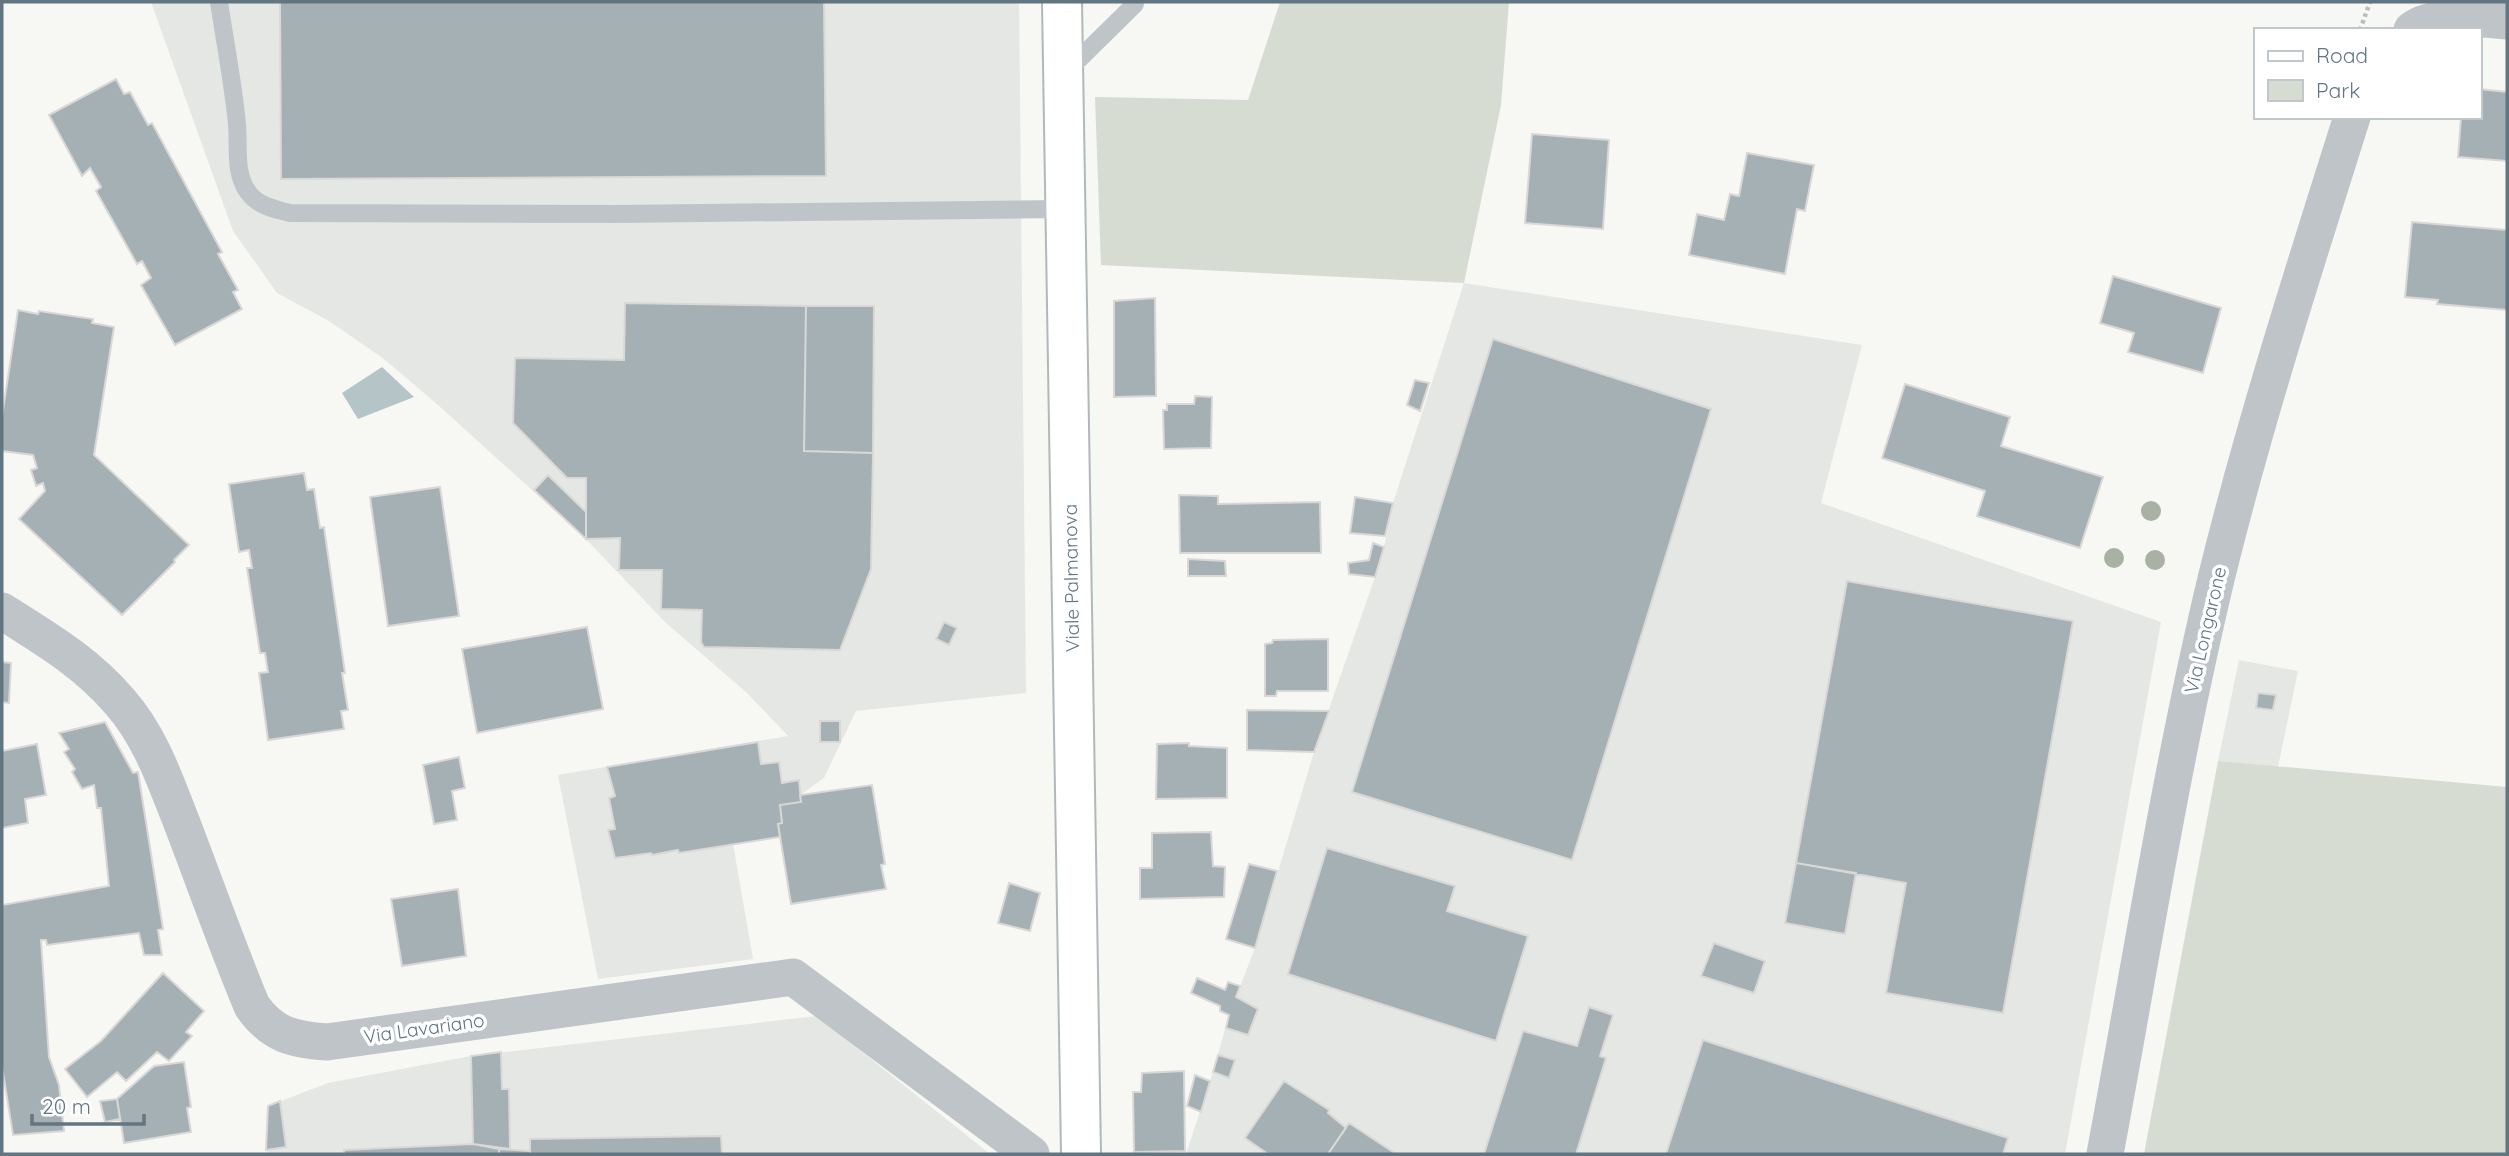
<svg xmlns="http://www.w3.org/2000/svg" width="2509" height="1156" viewBox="0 0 2509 1156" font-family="Quicksand,sans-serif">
<rect width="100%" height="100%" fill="#f7f7f4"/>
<path fill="#e5e7e5" d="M151,2H1019L1026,693L856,711L824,778L800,795L782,823L778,825L780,837L733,844L753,959L598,979L558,775L788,736L747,693L665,622L585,538L438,405L384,359L329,321L277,293L233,231Z
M1464,283L1862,345L1821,503L2161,622L2065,1154H1186L1213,1072L1229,1015L1255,948L1314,752L1375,577L1384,547L1393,503Z
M2239,660L2298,671L2278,767L2218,761Z
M817,1016L990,1154H267L268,1106L328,1083L471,1056Z"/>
<path fill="#d7dcd3" d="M1280,2H1509L1501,105L1464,283L1101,265L1095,97L1248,100Z
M2218,761L2507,787V1154H2144Z"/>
<path fill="#b5c5c7" d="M382,367L414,397L358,419L342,393Z"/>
<path fill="#a4b0b4" stroke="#d9d8d6" stroke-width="2" d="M280,2H824L826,176L281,179Z
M116,79L124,94L130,92L148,125L152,123L222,252L218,254L238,290L233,292L242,309L175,345L141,285L151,278L142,261L137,264L96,191L101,187L90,168L82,176L49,115Z
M2479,89L2507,92V161L2458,157L2461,117H2479Z
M1532,134L1609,140L1603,229L1525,223Z
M1747,153L1814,165L1805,211L1797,209L1785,274L1689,255L1697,214L1724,220L1730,194L1739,196Z
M2412,222L2507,230V310L2437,304L2438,300L2405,297Z
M2113,276L2221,308L2203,373L2128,352L2134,333L2100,323Z
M1155,298L1156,396L1114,397V301Z
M625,303L806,306L804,451L873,453L871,569L840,650L704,647L701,642L702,610L661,609L662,570H619L620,538L586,539V478H567L513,423L515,358L624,360Z
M806,306H874L873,453L804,451Z
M18,310L38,314L39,311L93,319L92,323L114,327L94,455L189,545L174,560L175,562L122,615L19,519L45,491L43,483L36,486L31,470L37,468L33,455L2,451V417Z
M1493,339L1711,409L1572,860L1352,792Z
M1415,380L1429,383L1420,411L1407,405Z
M1905,384L2010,417L2001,446L2103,477L2080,548L1977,516L1985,491L1882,458Z
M1195,396L1212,397L1211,448L1164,449L1163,410H1167V404H1194Z
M304,473L307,490L314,489L320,528L324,527L345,673H342L348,710L341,711L344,729L268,740L259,673L268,672L265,653H260L247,568H252L249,550L239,552L229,484Z
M548,475L586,512V539L534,490Z
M440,487L459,616L388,626L370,497Z
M1179,495L1218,496V504L1320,502L1321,553H1180Z
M1355,497L1393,503L1385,536L1350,533Z
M1373,543L1384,547L1375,577L1349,574L1348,563L1369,560Z
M1188,559L1225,561L1226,576H1188Z
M1847,581L2073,621L2003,1013L1886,993L1906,883L1796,863Z
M944,622L957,628L949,645L936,639Z
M587,627L603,709L477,733L462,649Z
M1328,639V691H1277L1276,696H1265V644L1272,643L1273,640Z
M2,662L11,663L9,703L2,702Z
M2258,693L2276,695L2273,710L2256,708Z
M1247,710L1329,711L1314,752L1247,750Z
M820,721H840V742H820Z
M105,722L133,773L138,772L163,929L158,930L162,955H144L139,933L47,945L46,940H41L49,1057L59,1085L64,1131L13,1135L2,1066V905L109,886L101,808H97L94,785L82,789L72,772L75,769L64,752L69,749L59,733Z
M758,742L761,764L779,762L782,783L799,780L801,802L780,805L782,823L778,824L780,837L679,853L678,850L652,855L651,853L615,858L608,830L615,829L609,798L615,796L607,767Z
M1189,743V746L1227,748V798L1156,799L1157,744Z
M37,744L46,795L25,799L28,823L2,828V751Z
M459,757L465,788L452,791L457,820L434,824L423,765Z
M872,785L885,864L881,865L886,889L791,904L778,824L782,823L780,805L801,802L800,795Z
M1211,832L1213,866L1225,867L1224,897L1140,899V868H1152V833Z
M1327,848L1455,886L1447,911L1528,936L1496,1041L1288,974Z
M1796,863L1856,873L1845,934L1785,923Z
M1249,864L1277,871L1255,948L1226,939Z
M1009,883L1040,893L1030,931L998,923Z
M458,889L466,956L402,966L391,899Z
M1714,943L1765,961L1754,993L1701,976Z
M163,973L204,1011L186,1032L192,1036L169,1061L157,1052L126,1081L117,1072L87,1097L65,1069L101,1041Z
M1197,978L1225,990L1228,982L1240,986L1236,997L1258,1009L1248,1035L1226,1028L1229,1015L1220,1011V1006L1191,993Z
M1589,1007L1613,1015L1600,1056L1606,1058L1576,1154H1484L1523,1031L1577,1046Z
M1703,1040L2008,1138L2003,1154H1666Z
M501,1052L502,1089H509L510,1149L473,1144L471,1056Z
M1218,1055L1235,1060L1229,1078L1213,1072Z
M184,1062L191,1107L187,1108L191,1132L124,1143L117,1099L154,1066Z
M1184,1071L1185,1151L1134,1152L1133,1092H1141L1142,1073Z
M1195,1075L1210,1081L1201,1112L1187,1106Z
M1284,1081L1329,1110L1328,1113L1346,1128L1328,1154H1268L1245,1138Z
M117,1099L120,1119L105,1122L100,1101Z
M280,1101L286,1147L266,1150L268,1106Z
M1349,1123L1396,1154H1328Z
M721,1136L722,1154H530V1139Z
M473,1144L499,1149V1154H344V1150Z
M499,1149L530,1151V1154H499Z"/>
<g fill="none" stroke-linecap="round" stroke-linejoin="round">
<g stroke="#b1b8bb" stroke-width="42">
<path id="primary" d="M1062,2L1081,1154"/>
</g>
<path stroke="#b8bdbf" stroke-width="4.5" stroke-dasharray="3.5 3.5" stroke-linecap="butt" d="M2360,30L2370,2"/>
<path stroke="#bec4c7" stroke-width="18" d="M219,2C225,42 233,83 237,124C239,146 234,173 248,192C258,206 274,209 290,213L617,214L1066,209
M1066,72L1135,4V2"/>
<path stroke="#bec4c7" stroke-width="37" d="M2412,30C2433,13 2481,19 2507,21
M2,611C46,639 86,662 120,702C151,737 166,783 183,826C206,886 227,946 252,1006C272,1035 294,1040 327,1042L793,977L1031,1154
M2105,1154C2141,961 2171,766 2217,575C2255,421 2304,269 2352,117"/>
<use href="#primary" stroke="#fff" stroke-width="38"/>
</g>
<g fill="#a8b1a3">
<circle cx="2151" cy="511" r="10"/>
<circle cx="2114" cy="558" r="10"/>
<circle cx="2155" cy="560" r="10"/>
</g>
<g text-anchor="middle" stroke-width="7" stroke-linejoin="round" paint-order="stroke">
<g font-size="19" fill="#617680" stroke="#fff">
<text transform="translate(1071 578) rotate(-91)" y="7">Viale Palmanova</text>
<text transform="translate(2205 630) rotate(-77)" y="7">Via Longarone</text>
<text transform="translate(424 1028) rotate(-8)" y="7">Via Lavariano</text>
</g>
</g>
<rect width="2509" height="1156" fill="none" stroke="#617680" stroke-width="7"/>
<rect x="2254" y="28" width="228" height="91" fill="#ffffff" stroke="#c0c8cc" stroke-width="2"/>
<rect x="2268" y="51" width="35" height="10" fill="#ffffff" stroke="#c0c8cc" stroke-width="2"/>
<text x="2316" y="63" font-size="21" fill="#617680">Road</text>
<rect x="2268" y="80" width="35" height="21" fill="#d7dcd3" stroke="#c0c8cc" stroke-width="2"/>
<text x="2316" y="98" font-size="21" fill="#617680">Park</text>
<path d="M32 1114v10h112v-10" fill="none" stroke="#617680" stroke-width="3.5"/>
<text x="42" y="1114" font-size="21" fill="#617680" stroke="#ffffff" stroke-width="5" paint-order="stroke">20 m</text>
</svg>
